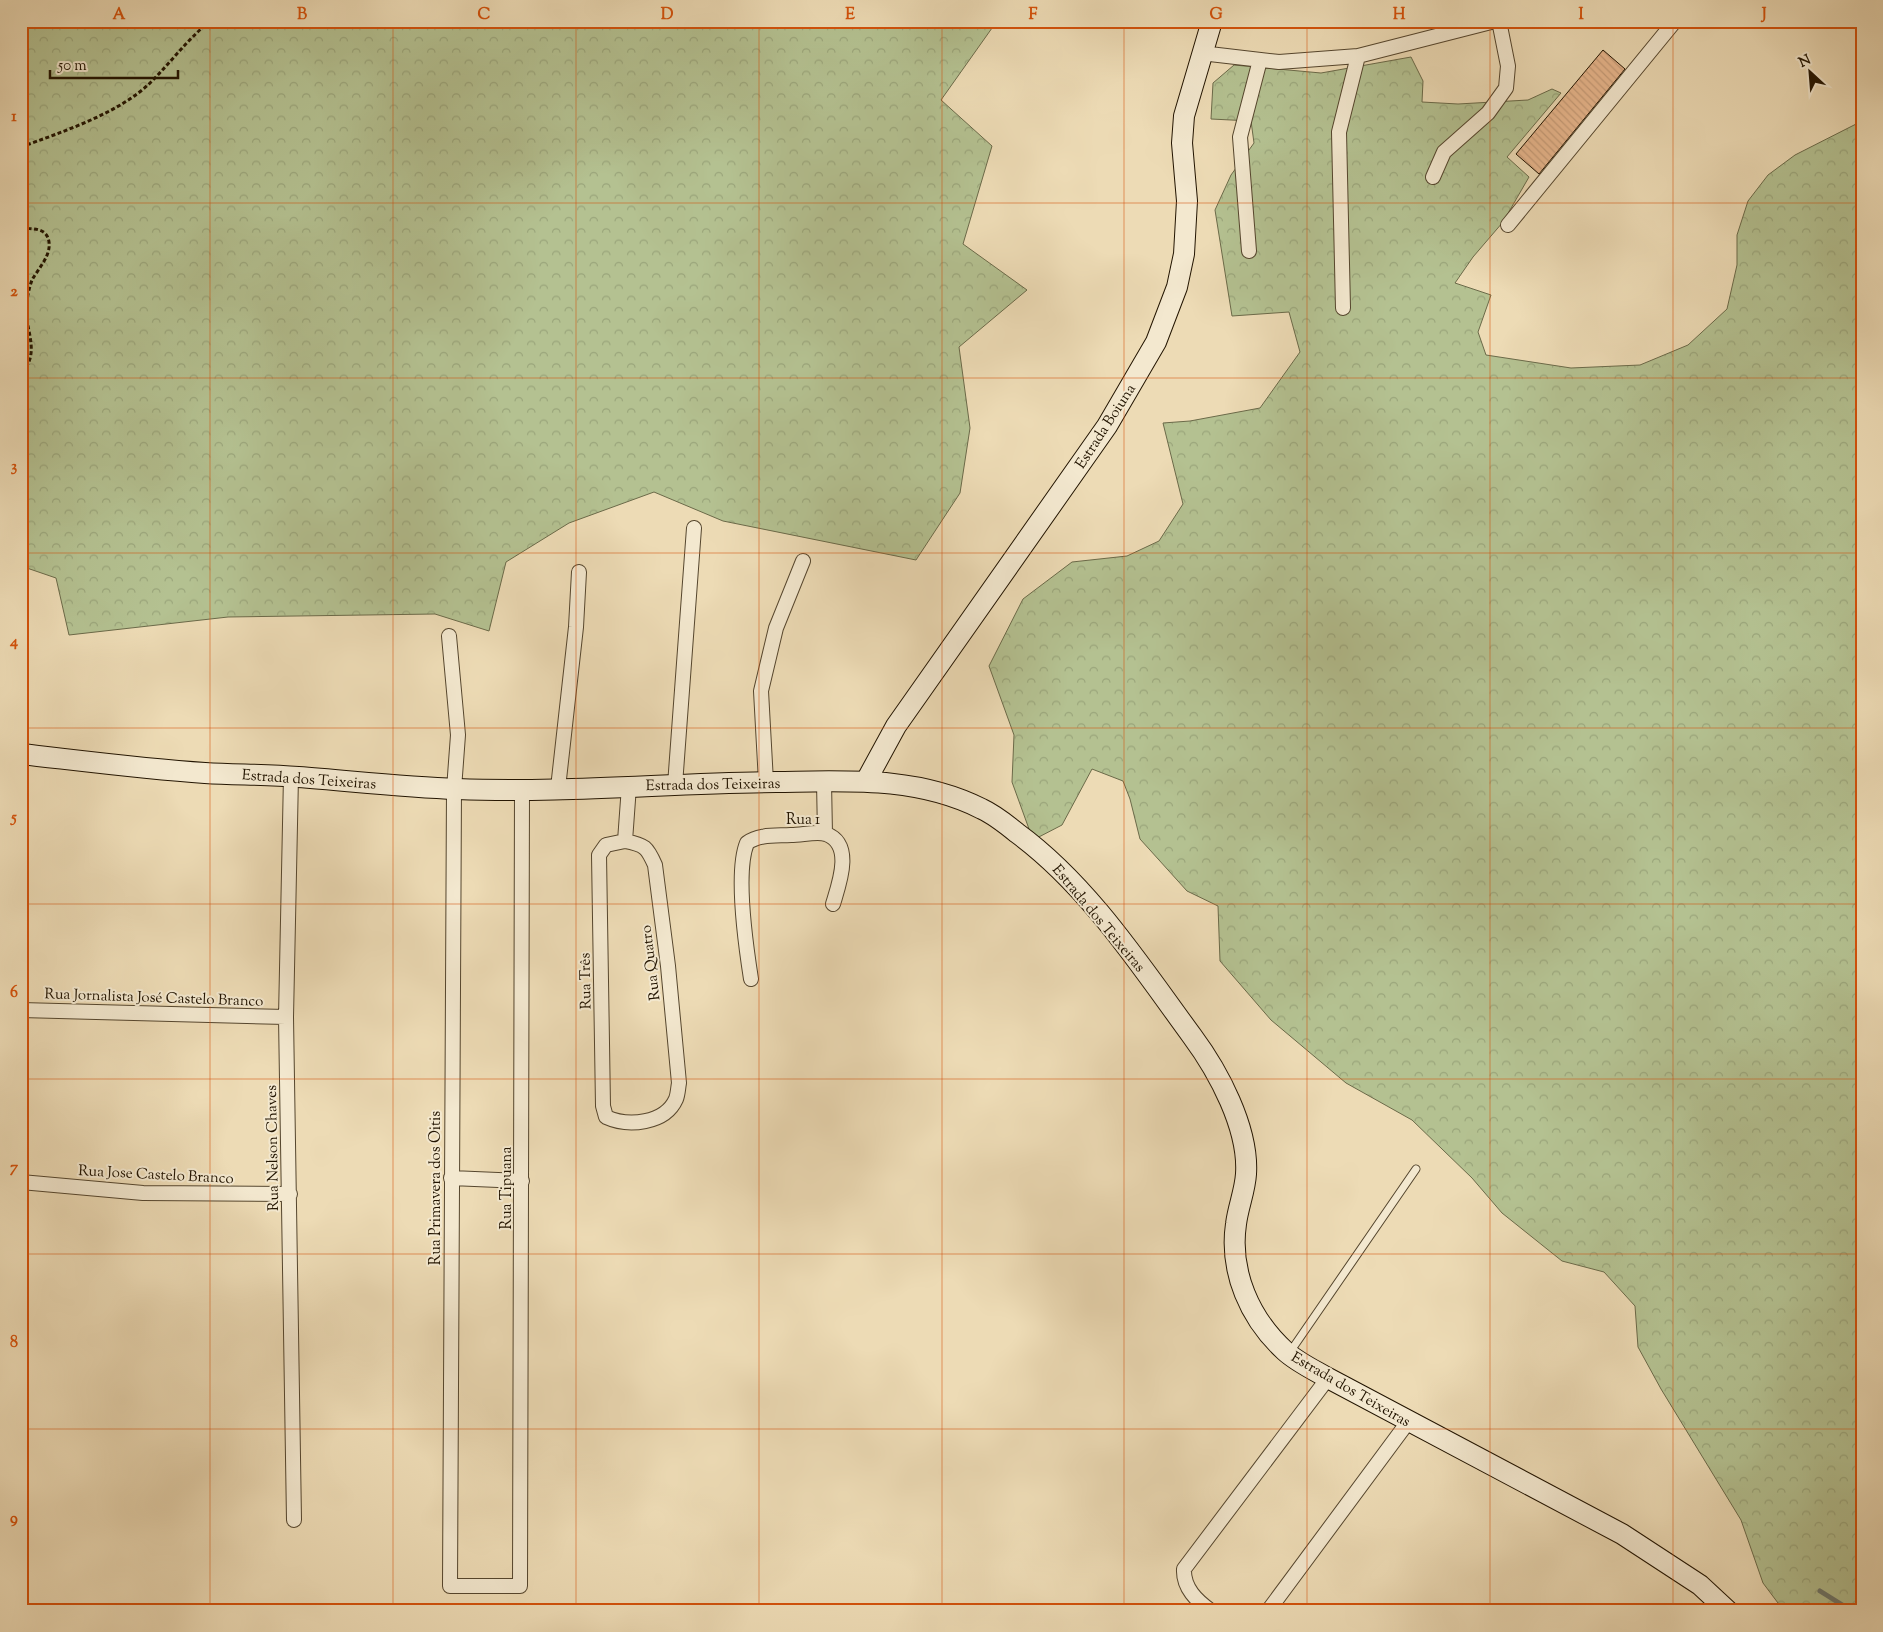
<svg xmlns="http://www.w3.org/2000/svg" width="1883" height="1632" viewBox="0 0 1883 1632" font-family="'Sorts Mill Goudy',serif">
<defs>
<pattern id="forest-crowns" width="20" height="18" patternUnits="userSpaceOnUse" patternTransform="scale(1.25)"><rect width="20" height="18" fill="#b4c191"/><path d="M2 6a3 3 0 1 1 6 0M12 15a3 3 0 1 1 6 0" fill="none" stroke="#9aa57b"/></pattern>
<pattern id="building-back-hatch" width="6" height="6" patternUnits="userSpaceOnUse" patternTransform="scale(1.25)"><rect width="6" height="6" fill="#e7b68d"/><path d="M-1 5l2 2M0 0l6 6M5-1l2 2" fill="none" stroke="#c69c78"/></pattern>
</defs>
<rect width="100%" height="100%" fill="#eddbb5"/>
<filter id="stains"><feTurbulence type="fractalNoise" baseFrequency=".004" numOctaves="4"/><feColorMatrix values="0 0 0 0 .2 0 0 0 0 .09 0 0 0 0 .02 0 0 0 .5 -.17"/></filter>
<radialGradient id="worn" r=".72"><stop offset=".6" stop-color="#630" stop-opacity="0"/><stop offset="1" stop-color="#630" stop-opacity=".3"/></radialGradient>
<path fill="url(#forest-crowns)" stroke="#6b6a49" d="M21,21H997L941,100L992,146L963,244L1027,290L959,347L970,428L960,493L916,560L723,521L654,492L569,523L506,562L489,631L435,614L228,617L69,635L56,578L21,566Z
M1411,57L1423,81L1422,102L1458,104L1528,100L1552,89L1561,93L1507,157L1529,177L1503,222L1473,257L1455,283L1491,295L1478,332L1486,355L1571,368L1640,365L1688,345L1727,309L1737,265V235L1748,201L1768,175L1795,155L1862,121V1608L1850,1611H1784L1763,1583L1741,1520L1661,1389L1638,1347L1635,1306L1604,1272L1562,1261L1502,1213L1472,1178L1412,1120L1346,1083L1271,1020L1220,961L1218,906L1187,891L1140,839L1130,799L1123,781L1092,769L1062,825L1033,840L1012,782L1014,735L989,666L1023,599L1072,562L1127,556L1159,541L1183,504L1163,423L1190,421L1260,408L1300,352L1289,312L1232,316L1215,210L1231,175L1254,143L1251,121L1211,119L1213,83L1234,65L1321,73Z"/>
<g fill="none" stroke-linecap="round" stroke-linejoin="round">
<path stroke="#6c776e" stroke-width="5" d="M1820,1591L1852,1611"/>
</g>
<path fill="url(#building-back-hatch)" stroke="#221401" d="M1603,50L1625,69L1539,174L1516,154Z"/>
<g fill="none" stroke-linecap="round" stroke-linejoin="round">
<g stroke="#55462e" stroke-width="9">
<path id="lane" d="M1290,1352L1416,1169"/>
</g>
<g stroke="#55462e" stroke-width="16">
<path id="street" d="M1201,53L1279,62L1358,56L1495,21
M1433,177L1444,152L1488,113L1506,88L1508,66L1499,21
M1508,225L1675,21
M1249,251L1240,137L1260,60
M1343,308L1339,132L1358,56
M449,636L458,735L454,789L450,1586H520L522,790
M291,776L286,1017L294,1520
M766,782L761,691L776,628L803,561
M824,782L825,834
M675,785L694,528
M558,788L576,627L579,572
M625,841C645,845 647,847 655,865L668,966L679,1083C678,1088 678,1094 676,1099C665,1124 628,1127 606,1117L603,1106L599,855L606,845Z
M625,841L629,786
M751,979C746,947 735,872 747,843C759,834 776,836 791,835C802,835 817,831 826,834C854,844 839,884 833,904
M21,1010L286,1017
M451,1178L522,1181
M21,1182L143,1193L290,1194
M1211,1611C1197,1601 1183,1588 1184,1569L1328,1378
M1268,1611L1408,1422"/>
</g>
<g stroke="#221401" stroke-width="22">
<path id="secondary" d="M21,754C83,761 144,769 205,773C236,775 267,774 298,777C351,781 404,787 457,789C563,793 670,783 776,782C847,781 917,776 982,809C995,815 1006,824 1017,833C1088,885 1140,965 1192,1036C1218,1071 1249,1128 1246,1174C1245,1191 1238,1207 1236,1224C1229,1272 1250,1319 1285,1351C1297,1362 1314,1370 1328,1378L1622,1534L1700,1585L1728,1611
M866,781L896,726L1107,426L1156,342L1177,287L1184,254L1187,201L1182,143L1184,116L1212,21"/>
</g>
<path stroke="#221401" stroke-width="3" stroke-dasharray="4 2.5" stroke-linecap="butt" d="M21,147C62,132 120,113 151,82C172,61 186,41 210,21
M21,228C32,229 47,227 49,242C51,256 38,269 32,280C29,288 26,302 26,311C27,333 40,355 21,373"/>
<use href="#lane" stroke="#f3e8cf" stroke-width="7"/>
<use href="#street" stroke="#f3e8cf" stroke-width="14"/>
<use href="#secondary" stroke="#f3e8cf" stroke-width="20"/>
</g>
<path fill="none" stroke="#d4520b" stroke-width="1" stroke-opacity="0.55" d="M210,21V1611M393,21V1611M576,21V1611M759,21V1611M942,21V1611M1124,21V1611M1307,21V1611M1490,21V1611M1673,21V1611M21,203H1862M21,378H1862M21,553H1862M21,728H1862M21,904H1862M21,1079H1862M21,1254H1862M21,1429H1862"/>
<g text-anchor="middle" stroke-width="4" stroke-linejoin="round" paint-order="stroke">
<g font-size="15" fill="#221401" stroke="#f3e8cf">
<text transform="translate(1105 426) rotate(-57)" y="5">Estrada Boiuna</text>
<text transform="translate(309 779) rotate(4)" y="5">Estrada dos Teixeiras</text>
<text transform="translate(713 784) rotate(-1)" y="5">Estrada dos Teixeiras</text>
<text x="803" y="824">Rua 1</text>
<text transform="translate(1099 918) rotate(50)" y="5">Estrada dos Teixeiras</text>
<text transform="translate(650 963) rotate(-97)" y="5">Rua Quatro</text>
<text transform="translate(585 981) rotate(-91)" y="5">Rua Três</text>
<text transform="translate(154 997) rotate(2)" y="5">Rua Jornalista José Castelo Branco</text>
<text transform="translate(272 1148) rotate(-91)" y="5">Rua Nelson Chaves</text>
<text transform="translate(156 1174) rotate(3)" y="5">Rua Jose Castelo Branco</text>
<text transform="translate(435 1188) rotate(-90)" y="5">Rua Primavera dos Oitis</text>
<text transform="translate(506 1188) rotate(-90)" y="5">Rua Tipuana</text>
<text transform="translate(1351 1389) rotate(30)" y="5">Estrada dos Teixeiras</text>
</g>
</g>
<rect width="1883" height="1632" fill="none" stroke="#eddbb5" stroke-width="55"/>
<g transform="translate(1810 72) rotate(334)" stroke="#f3e8cf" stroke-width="4" paint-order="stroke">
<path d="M0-4L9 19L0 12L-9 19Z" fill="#221401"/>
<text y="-8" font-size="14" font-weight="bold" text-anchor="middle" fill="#221401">N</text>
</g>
<path d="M50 70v8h128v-8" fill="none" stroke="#221401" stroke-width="2.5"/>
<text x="58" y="70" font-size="15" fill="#221401" stroke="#f3e8cf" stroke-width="4" paint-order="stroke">50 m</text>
<rect x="28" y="28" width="1828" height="1576" fill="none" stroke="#d4520b" stroke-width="2"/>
<g font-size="16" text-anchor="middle" font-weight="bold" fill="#d4520b">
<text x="119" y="19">A</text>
<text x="302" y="19">B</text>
<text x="484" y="19">C</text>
<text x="667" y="19">D</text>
<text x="850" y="19">E</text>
<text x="1033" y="19">F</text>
<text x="1216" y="19">G</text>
<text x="1399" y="19">H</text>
<text x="1581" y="19">I</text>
<text x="1764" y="19">J</text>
<text x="14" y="121">1</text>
<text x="14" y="296">2</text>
<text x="14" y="471">3</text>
<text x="14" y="646">4</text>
<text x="14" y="822">5</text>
<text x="14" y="997">6</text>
<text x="14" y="1172">7</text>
<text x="14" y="1347">8</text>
<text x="14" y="1523">9</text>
</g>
<rect width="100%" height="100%" filter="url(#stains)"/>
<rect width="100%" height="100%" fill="url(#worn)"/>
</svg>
